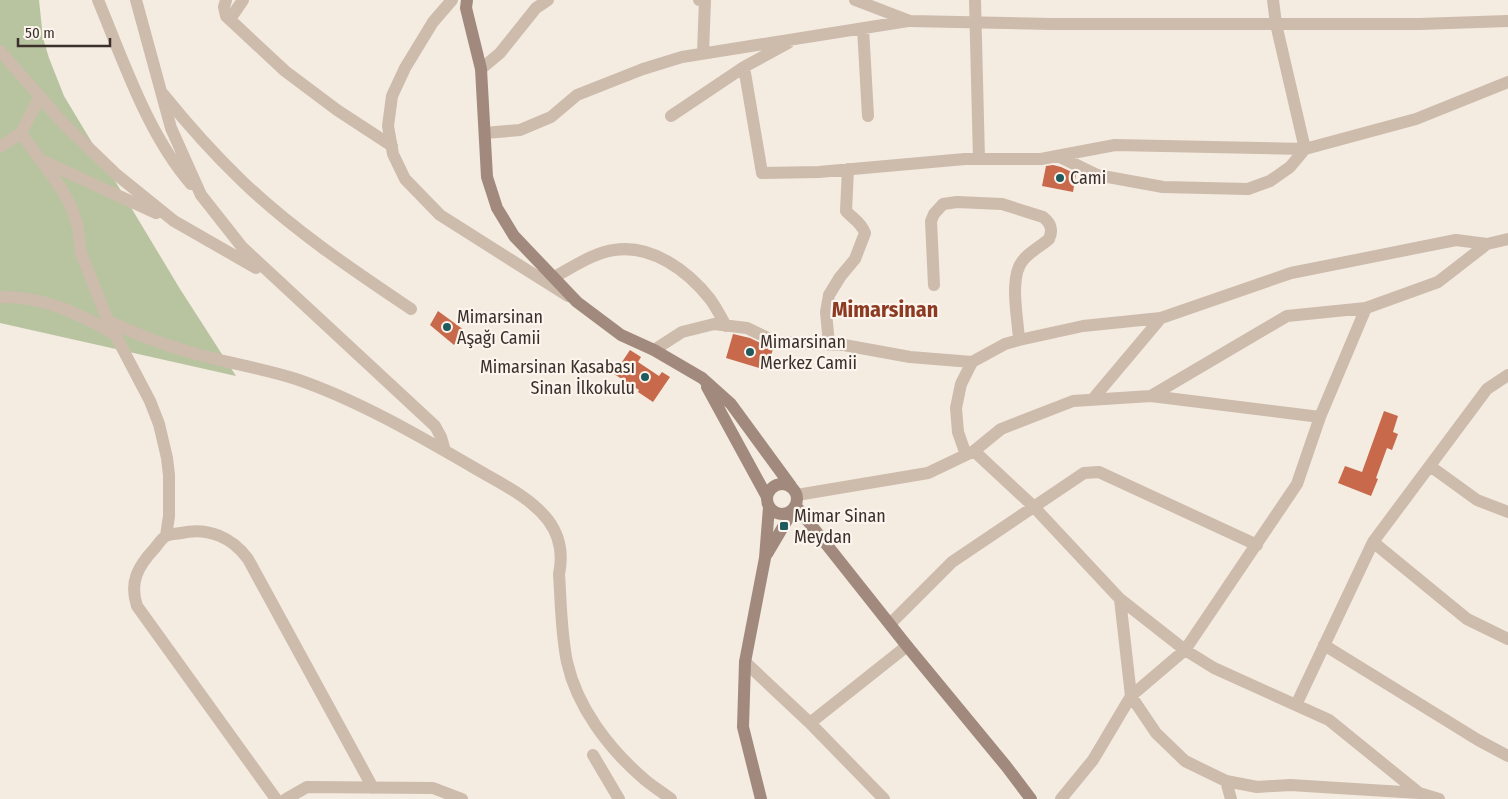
<svg xmlns="http://www.w3.org/2000/svg" width="1508" height="799" viewBox="0 0 1508 799" font-family="'Fira Sans Condensed',sans-serif">
<rect width="100%" height="100%" fill="#f4ebe1"/>
<path fill="#b8c4a0" d="M0,0H39L43,38L49,58L64,96L180,289L236,376L0,323Z"/>
<path fill="#c8694b" d="M1053,165L1061,167L1076,174L1073,192L1042,186L1046,166Z
M438,311L464,330L454,345L430,325Z
M733,334L750,338L773,349L766,370L726,358Z
M630,350L641,357L638,362L659,376L662,372L670,377L653,402L638,392L639,390L614,374Z
M1384,411L1398,416L1393,432L1398,434L1392,450L1387,448L1376,478L1378,479L1371,496L1338,483L1345,466L1362,472Z"/>
<g fill="none" stroke-linecap="round" stroke-linejoin="round">
<path stroke="#cdbbac" stroke-width="12" d="M98,0C123,60 148,135 191,184
M136,0L171,128L201,195L242,247L435,426L441,437L445,451
M226,0L224,7L226,16L285,71L337,110L392,146
M452,0L433,22L405,68L392,96L388,126L393,154L405,179L440,215L568,296
M699,0H705L703,53
M855,0L910,21L1052,24H1419L1508,21
M975,0L979,159
M1273,0L1276,24L1305,149L1416,119L1508,82
M230,19L243,0
M863,28L868,116
M0,51L62,122L117,175L174,221L256,268
M744,67L762,173L819,172L965,159H1041L1115,145L1305,149
M481,69L500,53L536,8L548,0
M163,94C188,125 214,154 242,181C293,230 353,270 411,309
M40,96L21,133L60,187L71,206L78,228L81,253L108,321L150,401L159,424L167,458L169,475V516L166,536
M671,116L744,67L788,43
M485,133L520,130L551,117L577,95L643,69L682,57L908,21
M0,147L21,133
M1058,156L1097,175L1163,187L1248,189L1270,181L1290,167L1305,149
M43,161L156,213
M554,277C573,267 593,253 614,250C652,244 688,271 710,299C716,307 721,317 726,326
M934,285L931,221L934,214L943,204L957,202L1002,204L1043,217C1051,223 1053,230 1049,239C1041,246 1030,252 1024,259C1008,276 1018,318 1019,340
M0,297C44,296 77,313 115,334
M108,321C136,334 164,345 193,353C227,363 262,368 296,379C358,400 421,437 478,470C502,484 531,498 548,520C560,536 563,555 559,574C561,603 561,633 567,662C577,707 609,749 644,779C652,786 662,792 671,799
M829,344L826,312L829,295L840,277L855,259L865,233C861,222 853,219 846,211L848,169
M654,350L682,332L714,324L747,328L776,342L844,345L910,357L972,362
M1151,396L1287,316L1366,308L1438,282L1487,244L1508,239
M1092,400L1161,318L1291,273L1456,240L1487,244
M974,451L1033,506L1120,599L1185,650L1214,668L1329,720L1419,793L1439,799
M966,455L958,432L956,408L961,384L972,362L1005,344L1019,340L1083,326L1161,318
M1430,466L1477,500L1508,512
M797,495L928,473L974,451L1001,429L1073,401L1151,396L1320,417
M1373,542L1467,619L1508,639
M1120,599L1131,696L1156,733L1185,761L1226,781L1257,787L1290,785L1419,793
M890,624L952,562L1084,473L1099,472L1257,545
M1324,645L1478,740L1508,756
M745,662L810,723L884,799
M1296,705L1373,542L1487,389L1508,375
M810,723L907,646
M593,755L619,799
M1226,781L1231,799
M276,799L137,606C129,582 138,566 155,548C158,544 162,538 166,536C169,534 176,534 181,533C208,527 232,537 248,559L373,788
M286,799L307,787L433,788L462,799
M1061,799L1093,760L1131,696L1185,650L1297,484L1320,417L1366,308"/>
<path stroke="#a18a7d" stroke-width="12" d="M467,0L466,8L481,69L487,177L497,208L514,236L577,302L621,335L654,350L702,378L731,404L791,486
M707,387L767,497
M767 499a15 15 0 1 1 30 0a15 15 0 1 1-30 0Z
M796,506L907,646L1006,766L1031,799
M767,554L793,510
M761,799L743,727L745,662L765,558L769,507"/>
</g>
<g fill="#1f5a5e" stroke="#fbf5ee" stroke-width="2">
<circle cx="1060" cy="178" r="5"/>
<circle cx="447" cy="327" r="5"/>
<circle cx="750" cy="352" r="5"/>
<circle cx="645" cy="377" r="5"/>
<rect x="779" y="521" width="10" height="10" rx="2.5"/>
</g>
<g text-anchor="middle" stroke-width="4.5" stroke-linejoin="round" paint-order="stroke">
<g font-size="18" fill="#3b302b" stroke="#fbf5ee" text-anchor="start">
<text x="1070" y="184">Cami</text>
<text x="457" y="323">Mimarsinan<tspan x="457" dy="21">Aşağı Camii</tspan></text>
<text x="760" y="348">Mimarsinan<tspan x="760" dy="21">Merkez Camii</tspan></text>
<text x="635" y="373" text-anchor="end">Mimarsinan Kasabası<tspan x="635" dy="21">Sinan İlkokulu</tspan></text>
<text x="794" y="522">Mimar Sinan<tspan x="794" dy="21">Meydan</tspan></text>
</g>
<g font-size="22" font-weight="bold" fill="#8c3b22" stroke="#fbf5ee">
<text x="885" y="317">Mimarsinan</text>
</g>
</g>
<path d="M18 38v8h92v-8" fill="none" stroke="#3b302b" stroke-width="2.5"/>
<text x="25" y="38" font-size="15" fill="#3b302b" stroke="#fbf5ee" stroke-width="4" paint-order="stroke">50 m</text>
</svg>
